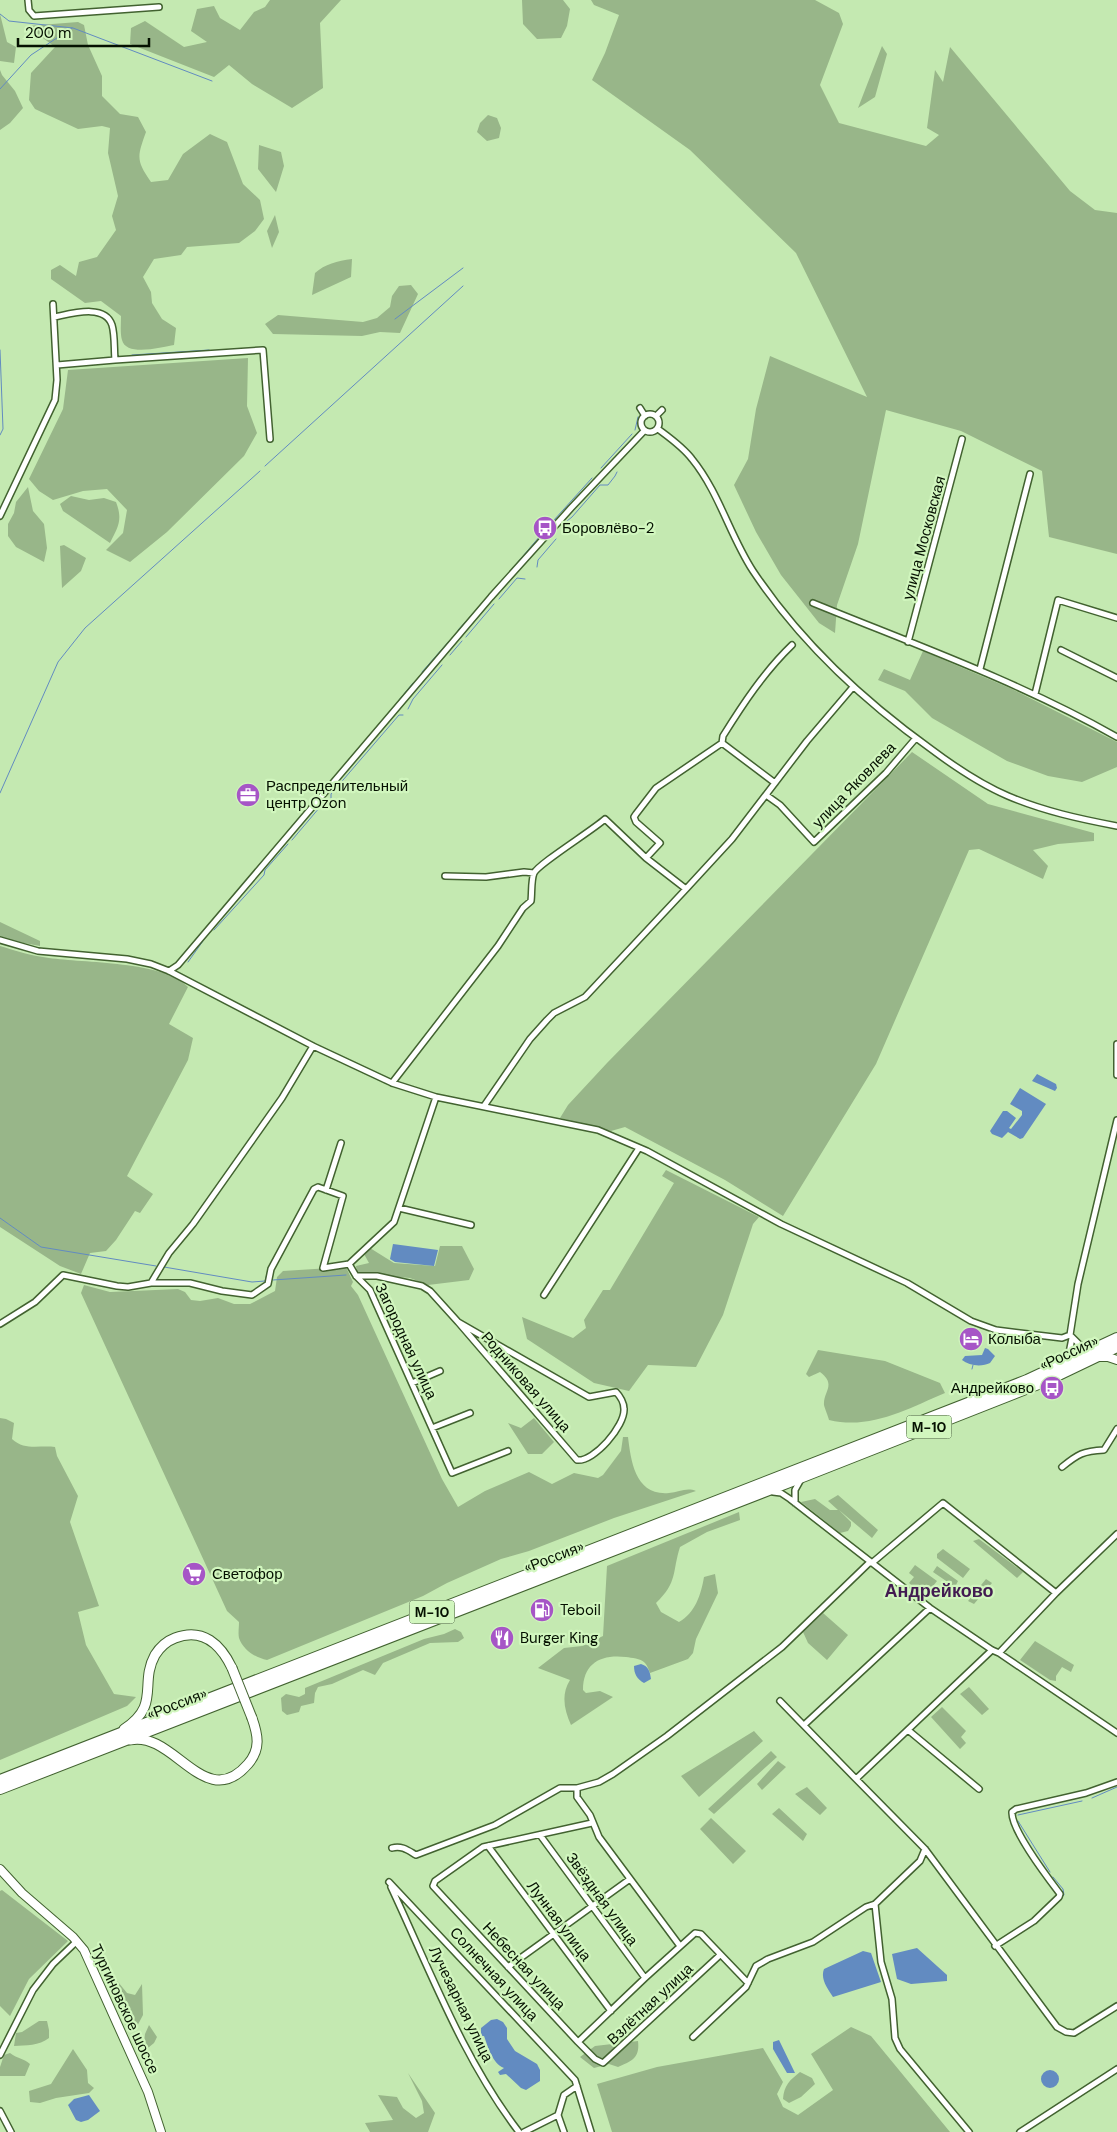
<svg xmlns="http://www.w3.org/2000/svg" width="1117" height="2132" viewBox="0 0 1117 2132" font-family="'DM Sans',sans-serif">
<rect width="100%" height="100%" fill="#c4e9b1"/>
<path fill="#98b689" d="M270,0H341L320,23L323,88L292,108L252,84L229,65L214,77L130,44L131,28L145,21L184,47L207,42L191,31L197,9L214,6L220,18L240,30L254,12L265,7Z
M522,0H563L570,9L567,26L561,38L537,39L523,24Z
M591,0H815L839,13L843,24L820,85L839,123L926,146L939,135L927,128L935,70L943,82L950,47L1070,191L1095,210L1117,213V554L1049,537L1042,471L961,431L886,410L858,544L837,605L835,633L819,623L781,575L756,532L734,485L748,459L756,409L770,356L867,397L796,253L690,150L592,80L605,53L619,15L594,5Z
M0,14L7,42L16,47L14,63L0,61Z
M78,22L84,25L88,45L102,76V96L120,114L138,117L146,132C137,157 136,160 151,182L168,180L183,154L210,134L227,142L243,184L260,200L264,219L255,231L239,243L187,247L181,255L154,259L143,277L151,292L152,303L162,319L176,328L174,345C162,347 126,357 122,340C120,333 121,324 121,316L101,301L85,303L51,279V270L60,265L76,276L79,262L97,257L116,230L112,216L118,196L108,153L110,128L102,126L78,129L35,109L29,100L31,73L55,47L27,26Z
M882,46L887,54L875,97L858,108Z
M0,70L2,75L15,91L23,108L10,123L0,130Z
M488,115L497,118L501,128L499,138L487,141L477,132L480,123Z
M259,145L281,152L284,166L276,192L258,169Z
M275,215L279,232L272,248L267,231Z
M352,259L351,277L312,295L315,273C325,264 337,261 352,259Z
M411,285L418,294L400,333L380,332L362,336L273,334L265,324L278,315L363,322L377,318L390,307L392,296L399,286Z
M248,358L247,406L257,433L244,456L167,532L130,562L106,550L123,533L127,510L107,489L83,491L53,500L39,491L29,479L63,409L68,370Z
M28,487L33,511L44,524L47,548L44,562L16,547L8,536V524L14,513L16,502Z
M71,496L89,500L104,498L116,502C123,520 118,527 110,543L63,511L60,504Z
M64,545L86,558L81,571L62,588L60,546Z
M923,651L1012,689L1117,742V767L1082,782L1048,776L1007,761L932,718L905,691L878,680L884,669L910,680Z
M912,752L988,804L1094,833V841L1058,844L1033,850L1048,866L1043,879L979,849L969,850L876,1064L783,1216L725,1180L625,1127L611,1131L560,1118L568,1105L607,1063Z
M0,922L40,941V946L8,940L0,937Z
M0,946C16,951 33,956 49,958C83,963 165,961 188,987L169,1024L193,1038L188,1060L127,1176L153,1194L140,1213L135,1211L116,1240L106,1251L90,1253L81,1274L60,1266L0,1227Z
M666,1170L759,1217L753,1224L723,1315L696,1367L648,1365L629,1391L594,1383L527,1339L522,1317L573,1338L586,1328L584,1320L603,1290H610L674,1183L662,1176Z
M440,1246H462L474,1269L469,1280L428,1285L410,1278L357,1273L356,1266L369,1263L364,1254L370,1248L394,1263L435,1266Z
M346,1267L353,1282L351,1286L358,1295L442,1479L458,1507L485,1491L529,1472L552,1484L574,1473L598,1478L603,1475L621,1451L623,1437H628C631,1461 635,1496 669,1493C679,1492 687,1487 696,1491L614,1518L529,1551L501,1559L447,1583L423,1596L267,1660C256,1658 243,1650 239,1638C238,1634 239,1627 239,1622L227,1611L81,1293L84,1285L110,1292L178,1289L185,1292L191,1300L200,1301L218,1298L234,1304H250L275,1291L277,1277L283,1271Z
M818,1350L885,1361L940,1383L945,1393C907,1409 871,1430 829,1420C828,1416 825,1409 824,1405C823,1391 837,1385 820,1372L809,1377L806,1374Z
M0,1418L6,1419L14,1423L12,1439C25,1451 39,1445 55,1447L57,1456L78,1496L70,1522L99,1606L78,1612L86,1645L114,1694L136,1697L127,1706L0,1760Z
M534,1418L554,1442L542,1454H528L508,1423L521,1428Z
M838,1495L878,1530L872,1538L839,1510L851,1522V1526L848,1531L840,1533L801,1502L815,1499L830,1510H838L828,1501Z
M739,1512L740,1520L707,1532L680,1547C672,1572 678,1582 656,1603L661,1612L679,1622C695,1613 701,1595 704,1577L715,1574L718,1593L696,1639L693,1653L688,1659L650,1673C649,1670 647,1665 645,1663C640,1658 632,1658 626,1657C601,1654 583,1663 583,1690L586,1693L600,1691L613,1697L571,1725C564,1710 561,1694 570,1680L538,1668L564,1648L582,1646L603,1636L607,1566Z
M979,1539L1023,1572L1017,1578L973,1541Z
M943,1549L970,1569L963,1578L937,1558V1554Z
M915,1565L937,1581L925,1596L909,1583L914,1577L909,1573Z
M937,1566L958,1581L955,1587L933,1572Z
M986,1579L992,1583L974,1604L968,1601Z
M823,1613L848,1635L827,1660L808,1643L803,1632Z
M455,1629L461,1632L464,1638L458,1642L430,1643L383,1663L375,1675L363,1670L332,1684L318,1687L315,1693L314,1703L301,1706L299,1712L287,1715L282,1711L281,1698L286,1694L299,1697L305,1694V1688L424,1639L444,1634Z
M1035,1641L1074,1665L1071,1672L1062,1667L1056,1676V1681L1050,1680L1020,1660Z
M969,1687L989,1709L982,1715L960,1694Z
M942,1707L966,1731L961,1737L966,1743L960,1749L931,1717Z
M754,1731L763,1741L699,1797L681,1776Z
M771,1751L777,1757L714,1814L708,1809Z
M778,1761L786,1767L762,1790L757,1784Z
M807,1787L827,1808L820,1815L795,1794Z
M779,1808L807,1834L803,1841L772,1814Z
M711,1818L746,1851L733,1864L700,1829Z
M2,1890L68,1941L29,1979L10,2016L0,2006V1891Z
M101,1971L114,1977L127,1993L135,1995L142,1984L143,2015L134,2032H129Z
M39,2021H47L49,2030V2038C39,2046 26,2045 14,2046L16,2033L22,2032Z
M149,2025L157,2037L154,2043L143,2052L145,2034Z
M851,2027L871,2036L950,2132H612L597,2084L657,2067L763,2048L783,2082L777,2094L783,2107L798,2115L833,2090L811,2054Z
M638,2041C640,2058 632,2061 618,2067L609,2064L594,2068L580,2057L595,2046Z
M73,2049L87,2070L88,2083L94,2088L89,2093L56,2098L40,2103L30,2102L29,2091L51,2084Z
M10,2053C18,2059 23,2058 30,2064L25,2076H0V2067L4,2055Z
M800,2072L812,2078L815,2084L801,2097L789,2103L783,2099C784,2085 790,2080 800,2072Z
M408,2073L435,2113L428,2132H370L365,2123L393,2120L378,2095L397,2097L403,2108L416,2118L424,2113L422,2101Z"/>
<path fill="#628bc1" d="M1037,1074L1056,1084L1057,1088L1055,1091L1032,1081Z
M1020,1088L1046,1104L1023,1138L1020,1139L1008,1132L1002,1138L992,1134L990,1131L1003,1111H1007L1016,1118L1009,1128L1011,1129L1022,1115V1111L1010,1104Z
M393,1244L438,1250L434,1266L395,1262L390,1259Z
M985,1348L988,1349L995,1356L990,1363C982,1367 969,1366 962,1360L965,1356L982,1355Z
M641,1664C648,1666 650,1671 651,1679L644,1683C637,1679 634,1674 634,1666Z
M917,1948L947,1975V1981L911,1984L897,1979L892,1954Z
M863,1951L871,1953L881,1982L833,1997C828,1989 820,1979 824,1969Z
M497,2019L503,2022L507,2028V2039L515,2051L537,2064L540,2070V2081L526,2090L521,2088L506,2074L500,2075L498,2072L504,2068C492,2063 488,2047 484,2036H481V2028L491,2020Z
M779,2040L795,2073H787L773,2049V2042Z
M1041 2079a9 9 0 1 1 18 0a9 9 0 1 1-18 0Z
M89,2095L100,2111L88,2120L81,2122L76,2120L68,2105L74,2099Z"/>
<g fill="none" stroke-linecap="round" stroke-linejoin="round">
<path stroke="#628bc1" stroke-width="1" d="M0,14L9,21L73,28L212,81
M0,89L31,55L72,28
M395,319L463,268
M0,350L3,429L0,435
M132,355L209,350
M635,430L638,417
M265,466L463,286
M601,468L632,434
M554,520L592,478
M562,532V525L572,517L600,485H608L615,476L617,472
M537,567L538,560L556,539
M512,569L540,536
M489,595L502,580
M499,599L517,578L525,579
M458,630L480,606
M466,637L494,604
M450,655L462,641
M422,672L450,640
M399,700L413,683
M408,709L413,699L442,665
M0,793L58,662L85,628L260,471
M331,798V794L399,715H403
M292,840L320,807L325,805
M214,930L264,875L265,870L288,844
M188,962L203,941
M0,1218L41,1247L156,1266
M164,1267L252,1282L265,1281L268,1270
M273,1280L346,1275
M972,1369L973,1365
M1092,1798L1117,1787
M1018,1815L1082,1801
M1018,1821L1050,1872
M1053,1877L1063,1889L1064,1895L1060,1899"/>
<g stroke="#426230" stroke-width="8">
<path id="street" d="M28,0L29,10L34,16L159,7
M54,317C70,314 105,303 112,325C115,335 114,349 115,360L57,365
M115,360L263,350L270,439
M640,408L645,416
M641 423a9 9 0 1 1 18 0a9 9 0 1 1-18 0Z
M656,416L662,410
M658,429C670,438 683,447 692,459C719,492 730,536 753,571C799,640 864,701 931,749C955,767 980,784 1008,796C1043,811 1080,819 1117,826
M0,516L55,400L57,380L53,304
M813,603C916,645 1020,682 1117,737
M908,642L962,439
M1061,650L1117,678
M980,669L1030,474
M1035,694L1058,600L1117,618
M722,743L775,783
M766,795L780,805L814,842L886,773L916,738
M646,858L660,843L636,822L634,817L636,814L656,788L722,743L723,736C743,704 764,672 792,645
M445,876L486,877L524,872L534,873
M0,940L38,951L127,959L151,964L169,971L313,1046L392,1083L436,1097L598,1130L647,1151L781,1224L907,1283L971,1321L996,1330L1062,1338L1070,1335
M169,971L178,965L491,597L571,508L644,431
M1117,1044V1075
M392,1083L498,946L523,908L531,901C532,893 531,880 534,873C538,864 593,830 605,819L646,858L686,889L732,839L807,741L853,687
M436,1097L394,1222L349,1264L356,1276L370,1290L452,1473L508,1451
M484,1106L530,1039L547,1020L554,1013L585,997L686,889
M326,1190L341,1143
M399,1208L471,1225
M356,1276H377L422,1286L430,1291L458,1322L589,1397L616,1392C620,1396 624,1403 624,1409C625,1426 594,1462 577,1460L458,1322
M151,1283H190L222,1291L252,1295L268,1284L271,1269L314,1189L318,1187L343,1196L323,1268L349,1264
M544,1295L639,1148
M0,1324L35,1302L63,1275L117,1286L128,1287L151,1283L169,1253L193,1224L282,1098L313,1046
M1090,1348L1079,1344L1070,1335L1078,1284L1117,1120
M1068,1358L1072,1338
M412,1383L440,1371
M432,1428L470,1413
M1062,1467C1078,1454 1083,1451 1104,1450L1117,1429
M773,1492L781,1493L790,1499L930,1608L992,1650L999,1653L1056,1593L1117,1534
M795,1503V1490L800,1481
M992,1650L856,1779L925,1849L1057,2027L1066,2032L1074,2033L1117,2006
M999,1653L1117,1733
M780,1701L856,1779
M804,1725L930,1608
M908,1730L979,1789
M577,1788V1797L590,1815L599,1837L680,1946
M592,1823L483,1847L435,1881L433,1886L578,2042L595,2059L603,2063L720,1955
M540,1835L645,1978
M488,1846L611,2011
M392,1848C402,1845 409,1851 416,1855L495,1825L560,1788H577L599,1782L613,1774L667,1736L782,1647L869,1563L873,1562L943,1503L1056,1593
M389,1882L575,2080L591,2132
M391,1887C430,1970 463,2059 519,2132
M875,1904L881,1962L892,1999L895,2038L900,2049L969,2132
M995,1946L1034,1921L1059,1897L1060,1894C1048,1878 1011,1830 1012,1812L1016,1809L1086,1793L1117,1782
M508,1967L630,1879
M693,2037L746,1987L756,1966L768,1959L813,1942L866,1907L875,1904L920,1861L925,1849
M578,2042L645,1978L695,1933L701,1934L748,1983
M0,2055L33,1990L53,1964L77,1941
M0,2111L11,2132
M558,2115L564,2132
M524,2132L558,2115L564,2095L577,2086
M1020,2132L1117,2069"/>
</g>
<g stroke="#426230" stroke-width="10">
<path id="secondary" d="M1098,1357H1108L1117,1360
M0,1869L22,1893L73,1937L84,1950L148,2092L161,2132"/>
</g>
<g stroke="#426230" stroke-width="11">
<path id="primary" d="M124,1729C161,1705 139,1684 155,1655C160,1647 167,1641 175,1638C203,1627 221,1645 232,1668
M130,1740C174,1730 205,1814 248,1764C261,1749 258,1735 252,1718"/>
</g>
<g stroke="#426230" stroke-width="12">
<path id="highway" d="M0,1780L1027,1380L1117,1338
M0,1789L805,1476L1046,1381L1117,1347"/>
</g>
<use href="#street" stroke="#fff" stroke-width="5"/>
<use href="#secondary" stroke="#fff" stroke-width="8"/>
<use href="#primary" stroke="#fff" stroke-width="9"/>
<use href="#highway" stroke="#fff" stroke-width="10"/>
<g stroke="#426230" stroke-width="11" stroke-linecap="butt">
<path id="primary-bridge" d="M232,1668L252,1718"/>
</g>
<use href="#primary-bridge" stroke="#fff" stroke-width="9"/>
</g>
<defs>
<g id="bus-disc" transform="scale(1.25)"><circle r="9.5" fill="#a655c6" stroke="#d1f6be"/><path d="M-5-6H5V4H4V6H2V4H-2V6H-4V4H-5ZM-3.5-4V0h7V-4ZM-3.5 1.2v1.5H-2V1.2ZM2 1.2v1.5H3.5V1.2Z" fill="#fff"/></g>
<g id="office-disc" transform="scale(1.25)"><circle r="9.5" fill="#a655c6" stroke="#d1f6be"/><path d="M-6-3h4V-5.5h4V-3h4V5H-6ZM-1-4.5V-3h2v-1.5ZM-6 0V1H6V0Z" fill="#fff"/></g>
<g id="hotel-disc" transform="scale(1.25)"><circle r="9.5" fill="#a655c6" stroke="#d1f6be"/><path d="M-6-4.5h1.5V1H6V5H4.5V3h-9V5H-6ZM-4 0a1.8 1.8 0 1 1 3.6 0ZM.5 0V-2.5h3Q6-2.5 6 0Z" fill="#fff"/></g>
<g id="supermarket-disc" transform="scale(1.25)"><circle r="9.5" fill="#a655c6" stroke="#d1f6be"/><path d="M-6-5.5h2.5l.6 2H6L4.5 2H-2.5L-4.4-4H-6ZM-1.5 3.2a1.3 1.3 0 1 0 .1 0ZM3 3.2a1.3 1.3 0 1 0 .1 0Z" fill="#fff"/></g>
<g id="fuel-disc" transform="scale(1.25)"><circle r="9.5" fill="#a655c6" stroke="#d1f6be"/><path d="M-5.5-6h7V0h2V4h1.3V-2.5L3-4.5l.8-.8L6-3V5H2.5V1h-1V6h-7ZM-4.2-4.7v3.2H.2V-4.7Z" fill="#fff"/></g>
<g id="restaurant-disc" transform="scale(1.25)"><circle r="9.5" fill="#a655c6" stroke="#d1f6be"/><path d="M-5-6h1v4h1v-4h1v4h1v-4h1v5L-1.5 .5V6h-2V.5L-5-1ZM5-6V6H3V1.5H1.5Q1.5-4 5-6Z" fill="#fff"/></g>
</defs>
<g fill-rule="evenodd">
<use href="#bus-disc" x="545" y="528"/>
<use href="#office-disc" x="248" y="795"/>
<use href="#hotel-disc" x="971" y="1339"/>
<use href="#bus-disc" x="1052" y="1388"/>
<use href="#supermarket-disc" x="194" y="1574"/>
<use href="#fuel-disc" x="542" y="1610"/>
<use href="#restaurant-disc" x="502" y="1638"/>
</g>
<g text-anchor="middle" stroke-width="4.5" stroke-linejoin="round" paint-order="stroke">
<g fill="#d1f6be" stroke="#42563a" stroke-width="1">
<rect x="906.5" y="1415.5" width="45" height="23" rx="4"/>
<rect x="409.5" y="1600.5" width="45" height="23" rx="4"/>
</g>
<g font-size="14" font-weight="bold" fill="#051101">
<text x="929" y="1432">М-10</text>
<text x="432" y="1617">М-10</text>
</g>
<g font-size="15" fill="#051101" stroke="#d1f6be" text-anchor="start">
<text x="562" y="533">Боровлёво-2</text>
<text x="266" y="791">Распределительный<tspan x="266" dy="17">центр Ozon</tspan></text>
<text x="988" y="1344">Колыба</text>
<text x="1034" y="1393" text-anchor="end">Андрейково</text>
<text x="212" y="1579">Светофор</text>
<text x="560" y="1615">Teboil</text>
<text x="520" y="1643">Burger King</text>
</g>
<g font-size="15" fill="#051101" stroke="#d1f6be">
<text transform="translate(924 538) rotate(-75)" y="5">улица Московская</text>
<text transform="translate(854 785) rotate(-46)" y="5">улица Яковлева</text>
<text transform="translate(406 1341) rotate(65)" y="5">Загородная улица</text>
<text transform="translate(1069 1353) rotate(-25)" y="5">«Россия»</text>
<text transform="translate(526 1382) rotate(49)" y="5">Родниковая улица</text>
<text transform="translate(554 1557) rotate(-21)" y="5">«Россия»</text>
<text transform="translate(177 1704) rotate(-21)" y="5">«Россия»</text>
<text transform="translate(602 1899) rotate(54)" y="5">Звёздная улица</text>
<text transform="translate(559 1921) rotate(53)" y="5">Лунная улица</text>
<text transform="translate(524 1966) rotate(47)" y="5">Небесная улица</text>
<text transform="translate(494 1974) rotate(47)" y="5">Солнечная улица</text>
<text transform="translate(461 2004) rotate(64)" y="5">Лучезарная улица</text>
<text transform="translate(650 2004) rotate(-43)" y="5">Взлётная улица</text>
<text transform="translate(125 2009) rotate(65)" y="5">Тургиновское шоссе</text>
</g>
<g font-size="18" font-weight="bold" fill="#421b51" stroke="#d1f6be">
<text x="939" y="1597">Андрейково</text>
</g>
</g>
<path d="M18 38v8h131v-8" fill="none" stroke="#051101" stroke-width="2.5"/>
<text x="25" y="38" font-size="15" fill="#051101" stroke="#d1f6be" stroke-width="4" paint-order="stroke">200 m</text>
</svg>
